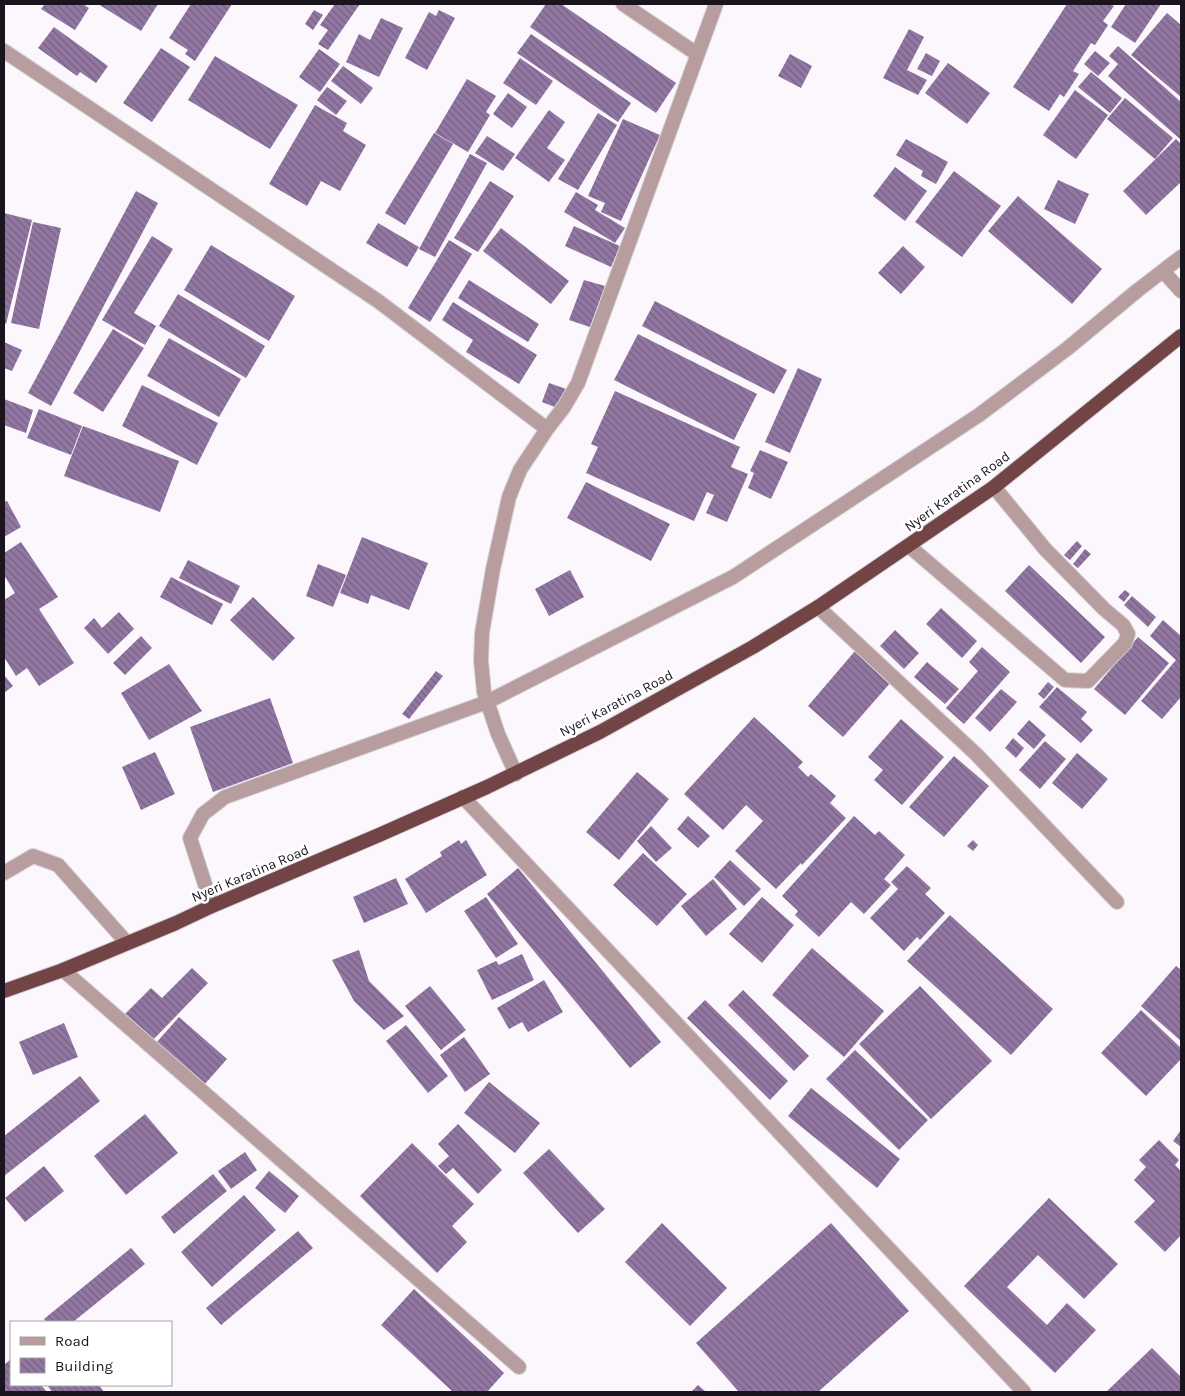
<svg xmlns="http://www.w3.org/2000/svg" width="1185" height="1396" viewBox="0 0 1185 1396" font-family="Karla,sans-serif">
<defs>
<pattern id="building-back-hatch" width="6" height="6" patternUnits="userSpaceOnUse" patternTransform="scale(1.25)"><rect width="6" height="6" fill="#9177a2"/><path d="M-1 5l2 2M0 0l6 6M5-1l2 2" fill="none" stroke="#766083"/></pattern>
</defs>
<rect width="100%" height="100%" fill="#fbf7fd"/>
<path fill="url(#building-back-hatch)" d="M45,4H83L89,8L75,30L41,9Z
M98,4H158L141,31Z
M191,4H232L195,61L185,54L188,50L169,38Z
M335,4H360L328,50L318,44L328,30L320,25Z
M546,4H561L676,83L656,113L530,27Z
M1067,4H1110L1114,6L1103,21L1108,25L1095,45L1091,43L1073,71L1079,74L1064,97L1060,94L1049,111L1013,87Z
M1126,4H1161L1135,43L1111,27Z
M314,10L323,15L313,30L305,24Z
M439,10L455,18L427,70L405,58L429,12L436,16Z
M1167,13L1181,25V97L1131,55Z
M381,18L403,28L379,77L346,62L359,34L370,40Z
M54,27L108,66L96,83L80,72L77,76L38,48Z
M909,29L924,37L907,70L927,80L918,95L883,78Z
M531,34L631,103L618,122L517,53Z
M1118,46L1181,102L1180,139L1108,76L1118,64L1109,56Z
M161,48L190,67L152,122L123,103Z
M319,49L340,64L320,92L299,77Z
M1095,51L1110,63L1098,76L1084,64Z
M926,53L940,61L932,76L917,69Z
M790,54L812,66L801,88L778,76Z
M215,56L298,105L270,149L188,100Z
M520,58L553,81L536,105L503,83Z
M948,63L990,93L967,124L925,93Z
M343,66L373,88L361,104L331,81Z
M1091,72L1122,98L1110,113L1078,87Z
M467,79L496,96L486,112L490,115L468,152L435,133Z
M327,87L347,101L336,115L317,100Z
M1075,90L1108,115L1076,159L1043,135Z
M508,93L527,107L512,128L493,114Z
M1125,98L1173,138L1155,159L1107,119Z
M315,105L347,123L343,131L366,145L340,191L321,181L307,206L269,184Z
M549,110L565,122L547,148L565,160L549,182L515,158Z
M598,113L617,125L578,190L558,179Z
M623,119L660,135L621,221L601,212L605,203L588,196Z
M434,133L453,144L405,225L385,213Z
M487,136L515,154L503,171L475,153Z
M906,139L948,162L936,184L921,176L923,171L896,155Z
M1176,139L1181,144V182L1146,215L1123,191Z
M470,154L487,163L435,257L419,249Z
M895,167L927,191L905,221L873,196Z
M954,171L1001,206L962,257L915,222Z
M1058,180L1089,194L1075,224L1044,209Z
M490,181L514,196L478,252L454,238Z
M136,191L158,203L51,406L28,393Z
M576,192L598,205L595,210L625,228L615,243L564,212Z
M1018,196L1102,269L1072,304L988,231Z
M4,213L32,220L6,324L4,323Z
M33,222L61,228L39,329L11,323Z
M378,223L419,247L407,267L366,243Z
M574,226L620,246L611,267L565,246Z
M501,228L569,281L551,304L483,251Z
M152,236L173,249L134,313L156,326L145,345L102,320Z
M449,240L472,254L430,322L408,308Z
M211,245L295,296L269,341L184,290Z
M903,246L925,267L901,294L878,273Z
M469,280L539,324L528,342L458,298Z
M584,280L605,286L590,327L569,320Z
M178,294L265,346L246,378L159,326Z
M655,301L787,370L774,394L642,326Z
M453,302L537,355L519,384L466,352L473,340L442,320Z
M113,329L144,348L103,412L73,393Z
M638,334L757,394L734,440L614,380Z
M169,338L241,379L219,417L147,376Z
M4,342L22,350L12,371L4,368Z
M798,368L822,379L790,453L765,442Z
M549,383L569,390L562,410L542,402Z
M142,385L218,423L197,465L122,426Z
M615,391L740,447L731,467L748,474L727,522L706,513L714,495L707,492L694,521L586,473L598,447L591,444Z
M4,399L33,410L26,433L4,425Z
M39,409L82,426L71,455L27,438Z
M83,426L179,461L160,512L64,476Z
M760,450L788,462L771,499L748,488L754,473L750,471Z
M586,482L670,524L651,561L567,518Z
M7,501L21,527L4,537V502Z
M362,537L428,563L409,610L371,595L368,604L340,593Z
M1077,541L1082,546L1070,560L1064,555Z
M21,542L58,597L39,609L74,663L39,686L27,668L16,676L4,657V600L15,593L4,575V553Z
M1085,549L1091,554L1078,568L1073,564Z
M188,560L240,586L231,604L179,578Z
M318,564L346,575L333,607L306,596Z
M1029,565L1105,637L1081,663L1005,591Z
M570,570L584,597L549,616L535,589Z
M171,577L223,604L212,625L160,597Z
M1125,590L1130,594L1124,602L1118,597Z
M1132,596L1156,617L1148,627L1124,605Z
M253,597L295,638L273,661L230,620Z
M941,608L977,641L962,658L926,624Z
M119,612L134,629L108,654L84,628L94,618L102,628Z
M1163,620L1181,636V697L1162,719L1141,701L1176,660L1150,636Z
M895,630L919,653L904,669L880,646Z
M141,636L152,648L125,675L113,663Z
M1138,637L1169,663L1125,715L1094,689Z
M982,647L1010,672L964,724L946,708L978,671L969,662Z
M855,651L891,682L843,737L808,706Z
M927,662L959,689L945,704L914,677Z
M169,664L202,711L149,740L121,693Z
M436,671L443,676L409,719L402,714Z
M4,675L13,686L4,693Z
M1048,682L1054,687L1044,699L1038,694Z
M1057,687L1087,712L1081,719L1093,730L1081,743L1039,707Z
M1001,689L1017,702L990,732L975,718Z
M270,698L293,763L213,792L190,727Z
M754,717L803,762L798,767L808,777L811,774L836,796L830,803L846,818L802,865L801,863L776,889L735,851L763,821L746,805L723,830L684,794Z
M901,719L944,757L902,805L874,780L883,770L868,757Z
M1029,720L1046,735L1034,749L1017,734Z
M1013,738L1024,748L1016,758L1005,748Z
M1045,741L1066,759L1040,789L1019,770Z
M155,752L175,794L141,810L122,767Z
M1077,753L1108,779L1082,809L1052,783Z
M954,756L989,786L944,837L909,807Z
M637,772L669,799L619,860L586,832Z
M688,816L710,836L698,848L677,829Z
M854,816L875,835L879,831L905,855L884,879L891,885L864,914L851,902L819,937L795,915L798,911L782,896Z
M651,826L672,848L656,862L637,841Z
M459,840L461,844L466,840L487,875L426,913L405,879L442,856L440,852Z
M973,840L978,845L973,851L967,846Z
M643,853L687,894L657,926L613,885Z
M730,860L761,889L744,906L714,877Z
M907,866L931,888L925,894L945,913L920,940L917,937L904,951L870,918L898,889L891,882Z
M518,868L661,1042L630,1068L487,894Z
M396,878L408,904L364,923L353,897Z
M713,879L737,909L706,936L681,906Z
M486,897L518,944L496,958L464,911Z
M762,897L794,925L762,963L729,934Z
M950,915L1053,1009L1011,1055L907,961Z
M812,948L884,1011L844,1057L772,995Z
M359,950L369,981L404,1016L384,1030L354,1001L332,960Z
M522,954L534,980L492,1000L477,970L496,961L499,965Z
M1176,966L1181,970V1041L1141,1006Z
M192,968L208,983L151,1042L124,1015L151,988L162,998Z
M544,980L563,1012L528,1032L522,1022L509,1029L497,1008Z
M430,986L466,1030L441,1050L405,1006Z
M920,986L992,1061L931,1119L859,1044Z
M743,990L809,1056L794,1071L728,1005Z
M705,1000L788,1081L770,1100L687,1018Z
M1141,1010L1181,1048V1059L1146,1096L1101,1053Z
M179,1017L227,1059L204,1085L156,1043Z
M64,1023L78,1057L33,1075L19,1042Z
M406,1025L448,1076L428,1093L386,1041Z
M464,1037L490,1074L465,1092L440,1055Z
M855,1050L928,1120L899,1150L826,1079Z
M80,1076L100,1101L4,1176V1136Z
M489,1082L540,1123L515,1153L464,1113Z
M811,1088L900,1159L877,1188L788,1116Z
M145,1114L178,1153L126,1195L94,1156Z
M458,1124L502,1170L478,1194L453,1168L446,1174L438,1166L449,1156L438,1144Z
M1181,1130V1147L1173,1141Z
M1159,1140L1179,1160L1175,1165L1181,1171V1235L1165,1252L1134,1222L1155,1201L1134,1180L1146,1167L1139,1160Z
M412,1143L474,1204L452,1226L467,1242L437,1273L360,1196Z
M549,1149L605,1209L578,1233L523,1173Z
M245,1152L257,1170L231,1189L218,1171Z
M44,1166L64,1191L25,1222L5,1198Z
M269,1171L299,1196L285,1213L255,1188Z
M213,1174L227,1191L174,1234L161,1217Z
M244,1195L276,1230L212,1287L181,1252Z
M1049,1198L1118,1264L1084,1299L1038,1255L1007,1287L1047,1325L1067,1303L1096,1330L1055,1373L964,1286Z
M662,1223L727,1288L690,1326L625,1262Z
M831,1223L909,1311L818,1392H739L696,1343Z
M298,1231L313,1248L221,1325L206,1308Z
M131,1248L145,1264L73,1322H47L44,1319Z
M414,1289L504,1373L487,1392H453L381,1325Z
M1152,1348L1181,1377V1392H1106Z
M11,1359V1385H41L47,1392H4V1365Z
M47,1385H99L104,1392H52Z
M698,1385L706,1392H691Z"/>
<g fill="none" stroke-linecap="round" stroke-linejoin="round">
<g stroke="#d7d3d9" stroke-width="16">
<path id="service" d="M909,546L1065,680L1088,681L1125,643L1128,634L1123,625L1104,609L1045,549L994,487
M818,607L977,755L1117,902
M4,873L33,856L58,865L127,943"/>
</g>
<g stroke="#d7d3d9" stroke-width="16">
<path id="minor" d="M623,4L697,54
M4,51L378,301L547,429
M1163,271L1181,291
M516,774L498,734L484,692L481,661L482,633L493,569L509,497L520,470L547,429L564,407L578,383L716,4
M212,906L190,838L203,814L225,797L487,702L733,577L979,415L1068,348L1138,290L1181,257
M63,970L519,1367"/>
</g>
<g stroke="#d7d3d9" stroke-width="16">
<path id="tertiary" d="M463,797L1024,1392"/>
</g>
<g stroke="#d7d3d9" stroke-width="16">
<path id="trunk" d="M4,991L63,970L176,923L212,906L379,835L487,787L600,732L753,647L818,607L994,487L1181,336"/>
</g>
<use href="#service" stroke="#b79d9d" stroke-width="14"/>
<use href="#minor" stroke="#b79d9d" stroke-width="14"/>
<use href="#tertiary" stroke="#b79d9d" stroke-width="14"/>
<use href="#trunk" stroke="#734446" stroke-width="14"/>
</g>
<g text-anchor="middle" stroke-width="5" stroke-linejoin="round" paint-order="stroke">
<g font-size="14" fill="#1a141e" stroke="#fff">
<text transform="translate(957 491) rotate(-36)" y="5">Nyeri Karatina Road</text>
<text transform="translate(616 703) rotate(-28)" y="5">Nyeri Karatina Road</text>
<text transform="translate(250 873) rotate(-23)" y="5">Nyeri Karatina Road</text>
</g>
</g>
<rect width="1185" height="1396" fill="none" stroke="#1a141e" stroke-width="10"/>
<rect x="10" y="1321" width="162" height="65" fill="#ffffff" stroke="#a3a1a5"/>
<rect x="20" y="1337" width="25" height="8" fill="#b79d9d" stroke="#a3a1a5"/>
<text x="55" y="1346" font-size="15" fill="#1a141e">Road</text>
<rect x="20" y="1358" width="25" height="15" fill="url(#building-back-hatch)" stroke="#a3a1a5"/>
<text x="55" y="1371" font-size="15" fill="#1a141e">Building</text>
</svg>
